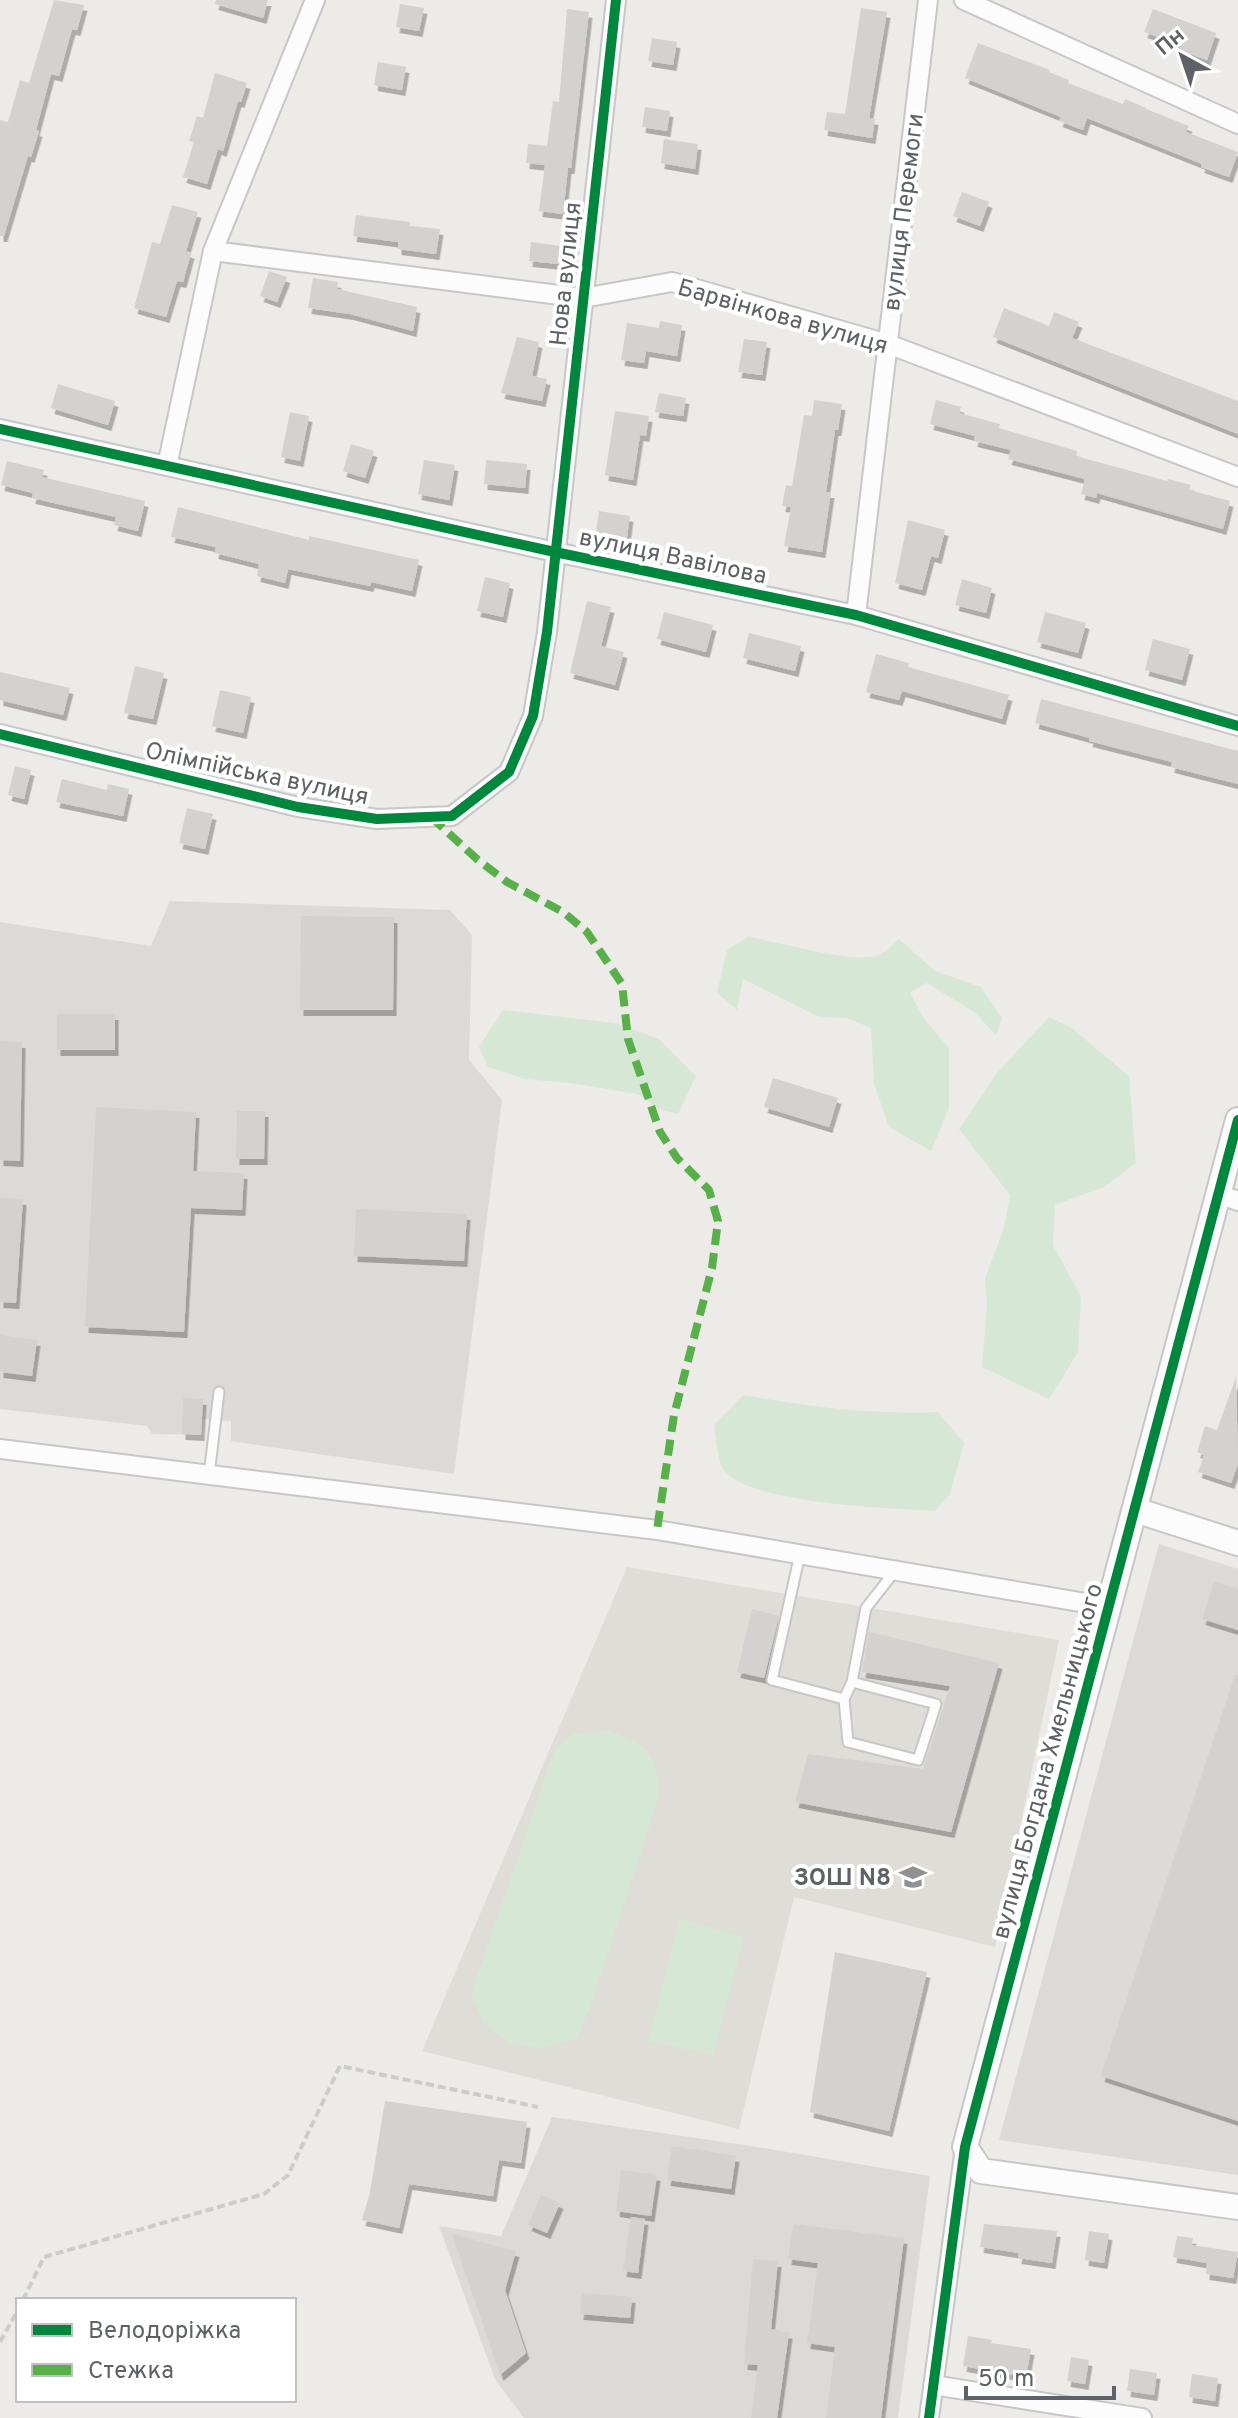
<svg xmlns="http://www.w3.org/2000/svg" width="1238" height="2418" viewBox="0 0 1238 2418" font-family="Overpass,sans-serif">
<defs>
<filter id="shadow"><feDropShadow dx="3.5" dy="6" stdDeviation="0" flood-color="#0004"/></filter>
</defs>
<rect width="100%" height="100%" fill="#ecebe8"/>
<path fill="#dcdad8" d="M170,901L450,910L472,935L469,1060L502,1100L454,1474L231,1441V1421L202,1419L201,1435L152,1434L147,1426L0,1409V922L151,946Z
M1159,1544L1238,1569V2175L999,2140Z
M552,2117L751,2146L930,2176L898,2418H524L495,2379L439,2226L501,2236Z"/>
<path fill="#dfddd8" d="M627,1567L1059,1640L995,1947L794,1897L739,2129L422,2051Z"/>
<path fill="#d7e7d5" d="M748,937C780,941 852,965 879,955C886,953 893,944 899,939L935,971L981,987L1002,1018L996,1035L974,1012L927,983L910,992L924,1019L949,1048V1108L931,1151L889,1127L874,1084L871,1028L847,1018L819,1017L743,979L737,1010L717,993L727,950Z
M503,1010L615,1023L659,1039L696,1076L678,1114L658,1109L638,1094L570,1083L525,1079L488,1067L479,1047Z
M1049,1017L1072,1028L1129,1076L1136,1163L1104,1187L1055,1205L1053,1245L1081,1297L1078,1352L1049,1399L982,1367L987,1306L985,1278L1004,1228L1010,1195L959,1129L998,1072Z
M743,1395C807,1406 872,1415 938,1412L964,1443L950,1494L935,1511C894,1508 742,1505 722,1467C717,1456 716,1437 714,1425Z
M608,1730C646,1745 655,1750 660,1793L591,2005L576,2039L540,2048L510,2043L484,2024L471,1994L554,1752L573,1734Z
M680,1919L744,1937L713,2055L648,2041Z"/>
<path fill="#d3d2d1" filter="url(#shadow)" d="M54,0L84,5L77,30L72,29L59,76L51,74L36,130L39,131L31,157L28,156L4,236H0V120L8,122L20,80L29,83Z
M216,0H268L263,18L215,4Z
M400,4L424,8L419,31L396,27Z
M861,8L887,12L869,118L875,119L872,138L824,130L827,112L845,114Z
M567,9L589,12L571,168H568L563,214L539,211L545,165L526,163L528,144L547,146L553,101L559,102Z
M1153,9L1216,33L1207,60L1179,50L1181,45L1144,32Z
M652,38L677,42L673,65L648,61Z
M978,43L1050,70L1049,72L1069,80L1068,83L1123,104L1125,99L1146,108V109L1189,126L1186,132L1238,152L1229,177L1201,167L1202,164L1087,118L1083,130L1059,121L1061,117L965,78Z
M378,62L406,67L402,90L374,85Z
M215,73L247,83L241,102L238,101L223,151L218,149L207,184L183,177L194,142L189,141L197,116L203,118Z
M645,107L670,111L667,131L642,127Z
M664,139L698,144L695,169L661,163Z
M962,192L989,202L980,226L953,216Z
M172,205L198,212L186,251L191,253L183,282L177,281L166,317L134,308L152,242L160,244Z
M356,215L410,222V226L440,229L436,254L398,249V242L353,236Z
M531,242L561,246L558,264L529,261Z
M269,271L287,277L277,302L260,296Z
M313,278L338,282L337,289L417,307L413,331L350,314L308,308Z
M1004,308L1049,326L1054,312L1079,322L1072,338L1238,401V434L993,337Z
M660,321L682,325L677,356L646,351L644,363L621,360L627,323L659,328Z
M517,337L539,342L532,376L547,379L542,401L501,393Z
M744,339L767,342L762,375L738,372Z
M58,384L115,401L108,425L51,408Z
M659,393L686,398L683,416L655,412Z
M814,400L842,404L838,430H835L826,492H831L822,552L784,546L791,507L782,506L786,485L792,486L804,415L812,416Z
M936,400L961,407L959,413L1000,424L999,428L1077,451L1076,456L1167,481L1168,479L1191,485L1189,490L1230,501L1223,529L1097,493L1096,498L1081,494L1085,479L1008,459L1011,450L974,441L975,436L930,424Z
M615,411L649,416L646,436L640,435L633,480L605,475Z
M290,412L309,416L300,461L281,457Z
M351,444L374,451L365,478L343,471Z
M424,460L455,465L449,500L418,494Z
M486,460L527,464L525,488L484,484Z
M7,461L44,470L42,477L145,501L138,531L114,525L116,517L32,498L33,493L1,485Z
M178,507L309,540V536L419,560L412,591L371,582L370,586L288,569L285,583L257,576L259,564L215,553L216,547L171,537Z
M599,511L630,516L626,544L595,539Z
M908,520L945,530L938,558L931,556L922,590L895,583Z
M485,577L510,583L503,617L477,611Z
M962,579L992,588L986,613L955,605Z
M587,601L611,607L601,646L624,652L615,685L570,673Z
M664,612L713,625L706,652L657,639Z
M1045,612L1086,623L1078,653L1037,642Z
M749,633L801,646L795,671L743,658Z
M1153,639L1190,649L1182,680L1145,670Z
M876,654L909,663L908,667L1009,695L1002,719L902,691L899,700L866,692Z
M135,666L164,673L153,719L124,713Z
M0,672L70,688L63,715L0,700Z
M220,690L251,697L243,733L212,726Z
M1041,699L1238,751V784L1171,767L1172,762L1089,741L1090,738L1035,723Z
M15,766L31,770L24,799L8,795Z
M62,779L107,790L108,784L129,789L123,816L56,802Z
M187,808L213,814L205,849L179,843Z
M301,916L394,917L393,1010H300Z
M57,1014H115V1050H57Z
M0,1041L22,1042L20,1161L0,1160Z
M773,1078L838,1098L829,1127L764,1107Z
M96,1107L196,1112L193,1171L244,1173L242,1210L191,1208L184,1332L85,1327Z
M237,1111H265L264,1159H236Z
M0,1198L23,1199L16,1303L0,1302Z
M356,1209L467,1214L464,1261L354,1256Z
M0,1335L37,1340L32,1376L0,1372Z
M1236,1377L1238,1464L1231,1483L1198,1472L1204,1455L1197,1452L1205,1426L1217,1430Z
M183,1398L203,1399L201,1435L182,1434Z
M1214,1582L1238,1589V1630L1202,1619Z
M752,1609L779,1616L764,1678L737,1672Z
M869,1632L999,1663L951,1832L795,1802L808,1754L923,1769L950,1686L862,1672Z
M1235,1675H1238V2121L1101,2076Z
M835,1952L927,1972L889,2131L810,2112Z
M385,2101L527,2122L521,2163L499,2160L493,2196L409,2184L399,2228L362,2220L370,2192Z
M672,2146L736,2156L731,2189L667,2180Z
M621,2170L657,2175L651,2216L616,2211Z
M541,2195L560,2203L547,2233L528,2225Z
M631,2217L645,2219L638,2273L623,2271Z
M793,2224L904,2238L881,2418H826L835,2347L807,2343L818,2263L788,2259Z
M984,2224L1057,2231L1052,2263L1018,2258L1019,2253L980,2247Z
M1089,2231L1109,2234L1104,2263L1085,2260Z
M452,2234L516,2251L505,2290L526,2353L500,2375Z
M1177,2236L1193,2238L1192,2245L1238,2252L1233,2278L1206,2274L1207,2263L1173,2257Z
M753,2259L778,2261L771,2329L789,2333L777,2418H751L758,2365L744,2364Z
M582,2293L632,2297L630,2318L580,2314Z
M968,2336L992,2340L991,2343L1031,2349L1026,2377L963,2366Z
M1071,2357L1089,2360L1085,2384L1067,2381Z
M1130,2369L1157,2373L1154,2395L1127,2391Z
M1192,2374L1218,2378L1215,2401L1189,2397Z"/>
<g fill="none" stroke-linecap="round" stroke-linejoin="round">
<g stroke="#c7c7c7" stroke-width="13">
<path id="service" d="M209,1475L219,1392
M800,1554L772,1680L844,1699
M852,1682L844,1699L848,1742L918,1760L936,1704L852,1682L866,1608L895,1571"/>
</g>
<g stroke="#c7c7c7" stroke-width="22">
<path id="minor" d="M964,0L1238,124
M213,251L583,298L672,282L888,344L1238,477
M0,429L555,552L856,615L1238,726
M167,466L213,251L315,0
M856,615L928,0
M0,734L298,807L377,819L452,816L509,772L533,716L547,632L616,0
M1218,1194L1238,1201
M0,1449L657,1530L1109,1607
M933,2385L1142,2418
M929,2418L965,2147"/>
</g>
<g stroke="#c7c7c7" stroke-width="28">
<path id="tertiary" d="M1238,1120L965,2147L981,2171L1238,2207
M1135,1510L1238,1543"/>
</g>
<path stroke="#cacdcb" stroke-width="4" stroke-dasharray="8 4" stroke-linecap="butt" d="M23,2300L44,2257L264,2194L288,2175L340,2066L538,2107
M0,2342L18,2310"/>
<use href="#service" stroke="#fcfcfc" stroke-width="9"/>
<use href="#minor" stroke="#fcfcfc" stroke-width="18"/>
<use href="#tertiary" stroke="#fcfcfc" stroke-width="24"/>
<path stroke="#59b04a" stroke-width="8" stroke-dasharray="16 8" stroke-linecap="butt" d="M431,817L478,860L507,882L563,912L587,932L622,984L628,1039L660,1132L677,1158L709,1190L718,1221L712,1268L674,1415L657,1530"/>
<g stroke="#fff" stroke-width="15">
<path id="cycleway" d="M0,429L555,552L856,615L1238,726
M0,734L298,807L377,819L452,816L509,772L533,716L547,632L616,0
M929,2418L965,2147L1238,1120"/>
</g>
<use href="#cycleway" stroke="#00873e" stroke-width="10"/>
</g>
<defs>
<g id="school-bare" transform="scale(2.16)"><path d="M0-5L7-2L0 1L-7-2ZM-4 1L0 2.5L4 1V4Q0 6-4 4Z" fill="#909193" stroke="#fff" stroke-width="2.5" paint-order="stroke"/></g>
</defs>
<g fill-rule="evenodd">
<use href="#school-bare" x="913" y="1877"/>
</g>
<g text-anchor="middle" stroke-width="8" stroke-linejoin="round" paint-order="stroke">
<g font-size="24" fill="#5e6165" stroke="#fff">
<text transform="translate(903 212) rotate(-83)" y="8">вулиця Перемоги</text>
<text transform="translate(565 274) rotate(-84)" y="8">Нова вулиця</text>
<text transform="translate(783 316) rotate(16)" y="8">Барвінкова вулиця</text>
<text transform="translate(673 556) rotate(12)" y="8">вулиця Вавілова</text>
<text transform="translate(257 773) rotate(12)" y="8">Олімпійська вулиця</text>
<text transform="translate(1047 1761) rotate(-75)" y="8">вулиця Богдана Хмельницького</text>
</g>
<g font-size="24" font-weight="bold" fill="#5e6165" stroke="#fff" text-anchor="end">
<text x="891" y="1885">ЗОШ N8</text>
</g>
</g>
<rect x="16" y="2298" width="280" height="104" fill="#ffffff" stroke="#bfc0c1" stroke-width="2"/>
<rect x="32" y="2324" width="40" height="12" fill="#00873e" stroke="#bfc0c1" stroke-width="2"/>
<text x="88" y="2338" font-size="24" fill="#5e6165">Велодоріжка</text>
<rect x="32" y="2364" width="40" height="12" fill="#59b04a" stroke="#bfc0c1" stroke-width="2"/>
<text x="88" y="2378" font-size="24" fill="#5e6165">Стежка</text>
<g transform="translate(1182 56) rotate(320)" stroke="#ffffff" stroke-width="6" paint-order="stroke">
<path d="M0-6L14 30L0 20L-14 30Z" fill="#5e6165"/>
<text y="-12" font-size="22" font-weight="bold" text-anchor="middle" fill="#5e6165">Пн</text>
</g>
<path d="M966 2386v12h148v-12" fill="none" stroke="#5e6165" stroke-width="4"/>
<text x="978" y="2386" font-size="24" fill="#5e6165" stroke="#ffffff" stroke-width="6" paint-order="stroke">50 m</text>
</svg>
